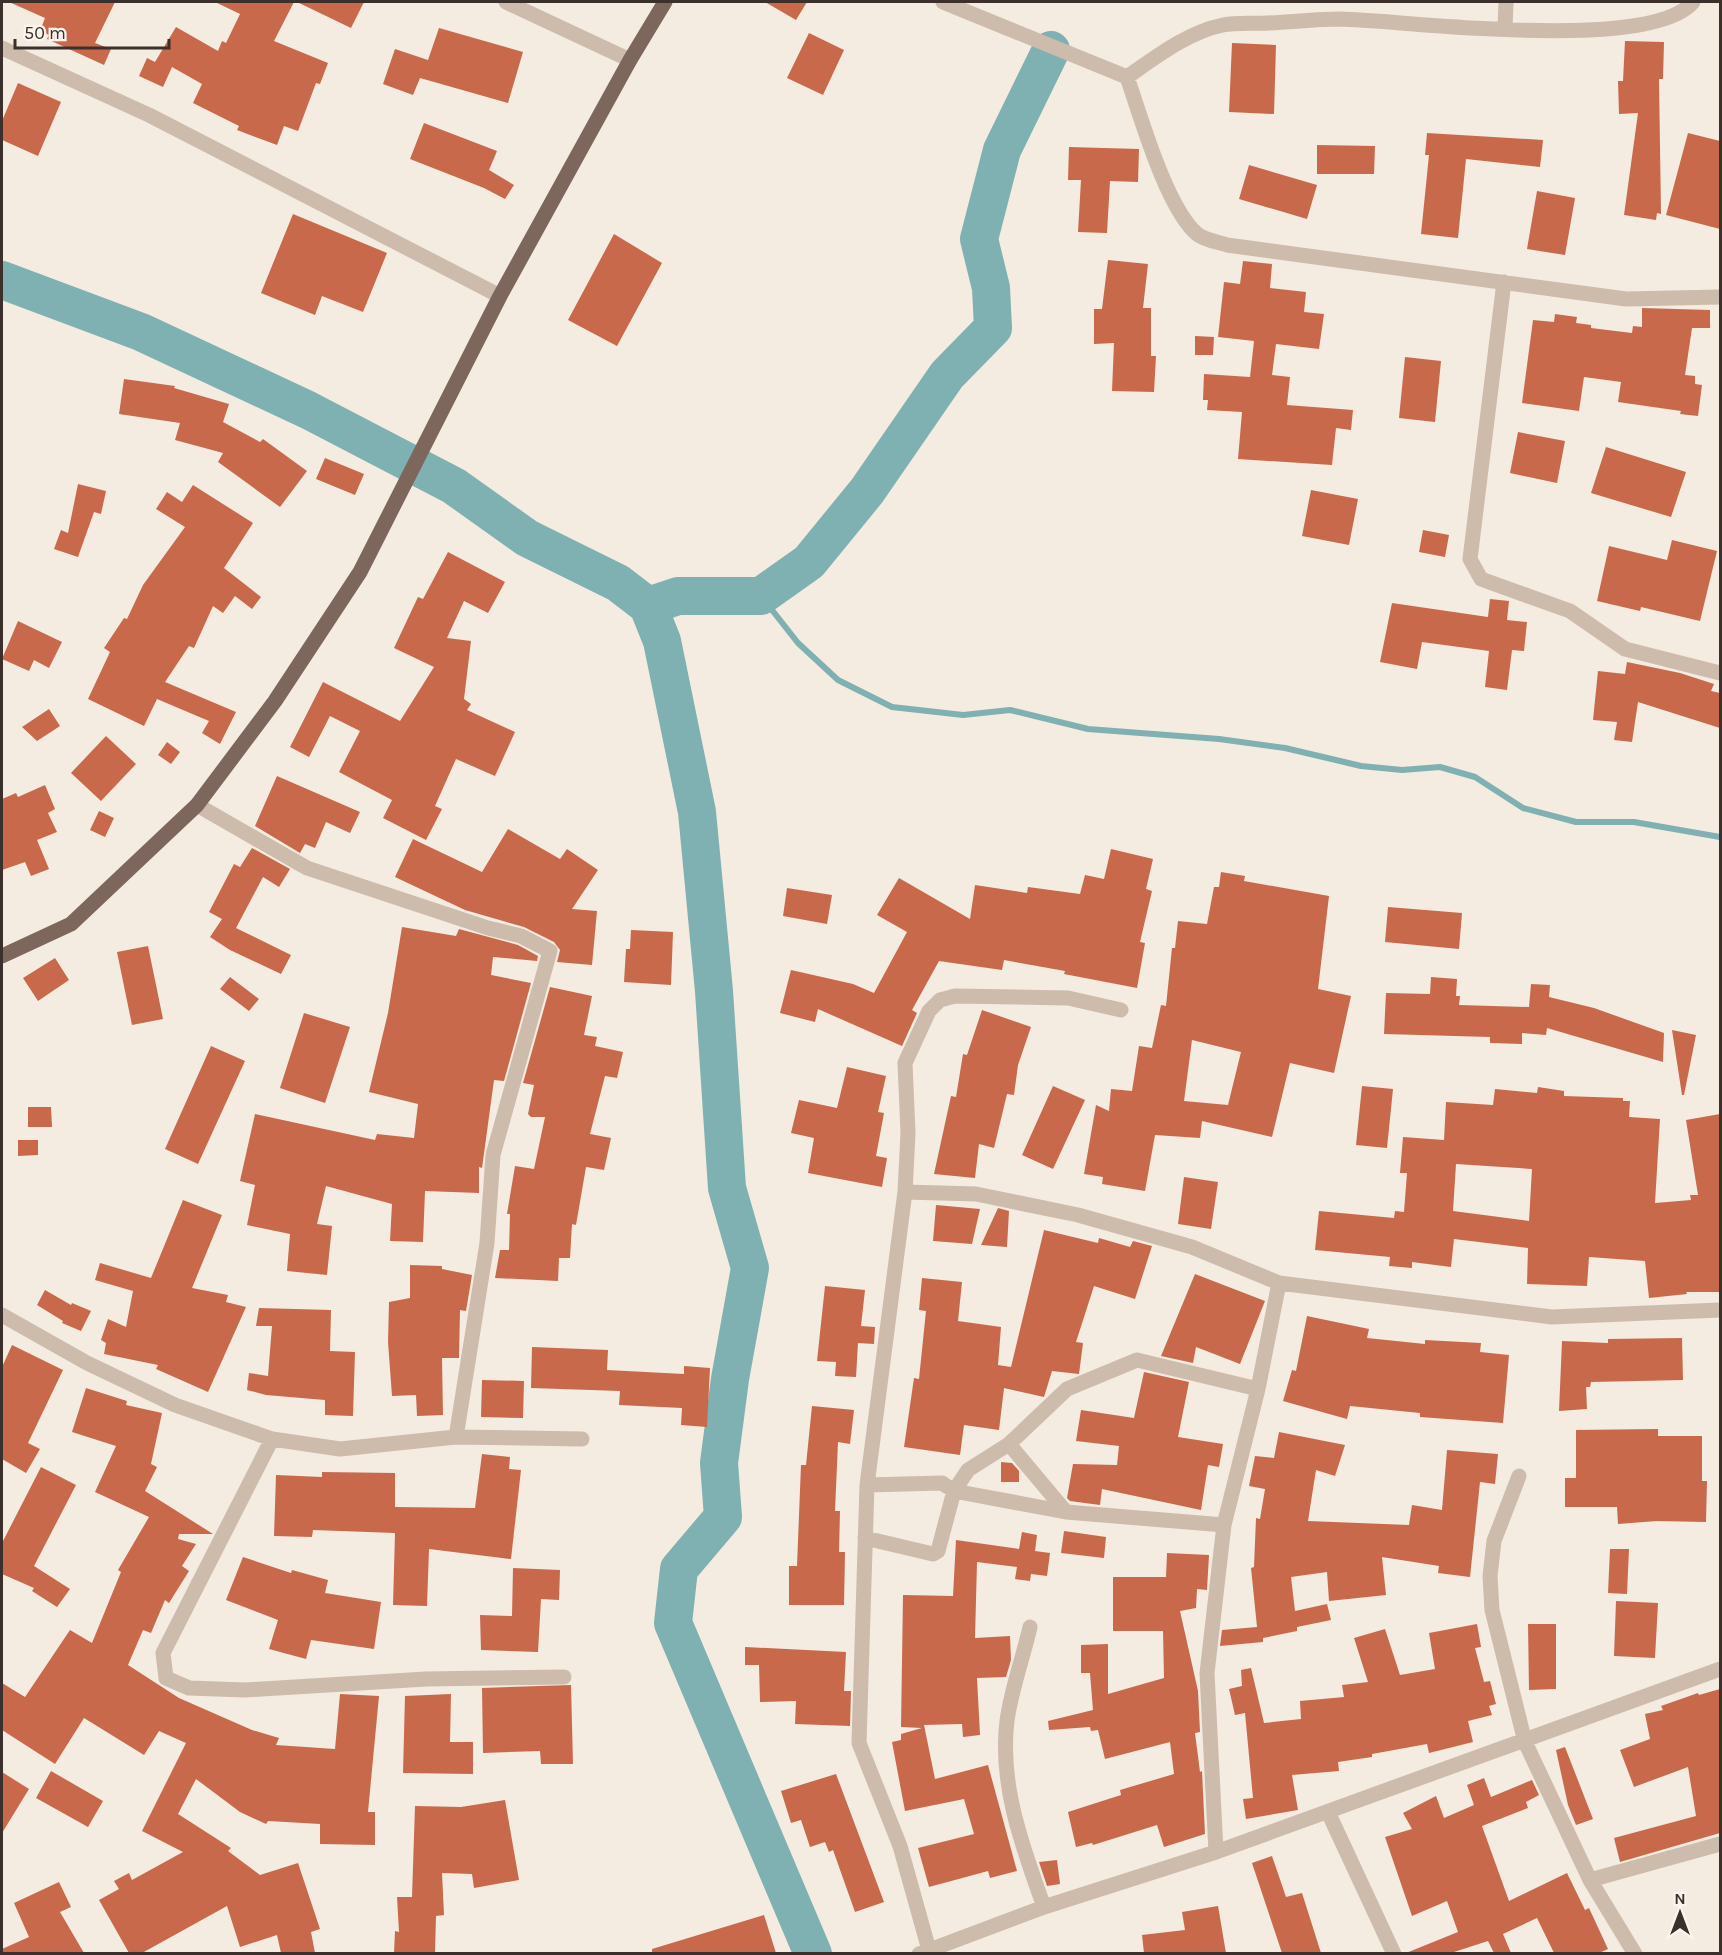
<svg xmlns="http://www.w3.org/2000/svg" width="1722" height="1955" viewBox="0 0 1722 1955" font-family="Karla,sans-serif">
<rect width="100%" height="100%" fill="#f4ebe1"/>
<g fill="none" stroke-linecap="round" stroke-linejoin="round">
<path stroke="#7fb0b2" stroke-width="6" d="M761,596L798,643L838,680L892,707L963,715L1010,710L1088,729L1219,739L1285,748L1361,766L1402,770L1440,767L1475,777L1523,808L1576,822H1634L1720,837"/>
<path stroke="#7fb0b2" stroke-width="38" d="M2,280L141,332L308,410L454,486L527,538L618,583L648,606L662,641L697,812L714,991L727,1188L750,1268L730,1379L719,1463L723,1517L679,1569L673,1623L813,1954
M648,606L678,596H761L809,562L867,491L947,375L993,328L991,288L979,239L1002,150L1051,50"/>
</g>
<path fill="#c8694b" fill-rule="evenodd" d="M9,2H115L95,43L111,49L104,65L47,39L49,35L40,31L45,18Z
M215,2H294L274,41L328,63L320,84L316,83L298,131L284,126L277,145L237,130L239,126L193,103L202,84L172,67L163,87L139,76L147,58L155,62L176,27L218,51L222,41L226,43L240,14Z
M297,2H364L351,28Z
M765,2H807L796,20Z
M439,28L523,52L508,103L420,78L413,95L383,84L395,49L428,60Z
M809,33L844,50L823,95L787,78Z
M1625,41L1664,42L1663,79H1659L1661,214L1657,213L1656,220L1624,215L1638,113L1619,114L1618,81H1623Z
M1232,43L1276,45L1274,114L1229,112Z
M18,83L61,102L38,156L2,140V121Z
M424,123L497,151L489,170L514,185L505,199L484,188L410,159Z
M1427,133L1543,140L1540,167L1466,159L1458,238L1421,234L1429,155H1425Z
M1688,133L1720,141V229L1666,215Z
M1317,145L1375,146L1374,174H1317Z
M1069,147L1139,149L1138,182L1110,181L1107,233L1078,232L1081,180H1068Z
M1249,165L1317,185L1307,219L1239,199Z
M1537,191L1575,198L1565,255L1527,249Z
M293,214L387,253L363,312L322,296L315,315L261,293Z
M614,234L662,263L617,346L568,320Z
M1108,260L1148,264L1143,308H1151V356H1156L1154,392L1112,391L1114,343L1094,344V309H1102Z
M1243,261L1272,264L1270,288L1306,292L1304,312L1324,314L1319,349L1276,344L1272,375L1290,377L1287,405L1353,410L1351,430L1336,428L1332,465L1238,459L1242,412L1207,410L1208,400H1203L1204,374L1250,377L1254,341L1218,337L1224,282L1240,284Z
M1642,308L1710,310V328H1692L1685,375L1695,376V384L1702,385L1698,416L1680,414L1681,411L1618,402L1621,382L1584,377L1579,411L1522,403L1533,320L1554,322L1555,314L1577,317L1576,323L1591,325V328L1632,333L1633,326L1642,327Z
M1195,336L1214,337L1213,355H1195Z
M1405,357L1441,361L1435,422L1399,418Z
M124,379L175,386L174,388L229,404L223,422L260,442L263,439L307,471L280,507L218,462L223,453L175,440L180,423L119,414Z
M1518,432L1565,441L1557,483L1510,473Z
M1606,447L1686,472L1671,517L1591,493Z
M325,458L364,474L355,495L316,479Z
M78,484L106,491L101,514L94,512L78,557L54,549L61,530L68,533Z
M193,485L253,523L224,568L261,597L252,609L235,596L223,613L213,606L194,648L189,646L165,682L236,712L220,744L202,733L209,721L157,699L144,726L88,699L110,652L104,648L124,618L127,619L143,585L185,527L156,509L167,492L182,502Z
M1311,490L1358,499L1349,545L1302,536Z
M1423,530L1449,535L1445,557L1419,552Z
M1672,540L1717,551L1700,621L1641,607L1640,611L1597,601L1609,546L1667,560Z
M448,552L505,582L488,613L464,601L447,638L471,641L464,699L471,704L467,710L515,732L495,776L456,759L435,806L442,809L426,840L383,818L392,800L339,772L360,731L330,716L309,757L290,747L323,682L400,721L434,667L394,648L418,597L423,599Z
M1490,599L1509,601L1507,620L1527,622L1524,651L1512,650L1507,690L1485,687L1489,651L1422,642L1417,669L1380,662L1392,603L1488,617Z
M18,621L62,642L49,668L34,660L29,671L2,659Z
M1627,662L1680,673L1714,684L1711,691L1720,693V728L1638,702L1632,742L1614,740L1617,722L1593,720L1598,671L1625,674Z
M49,709L60,726L37,741L22,727Z
M106,736L136,764L101,801L71,773Z
M167,742L180,752L171,764L158,755Z
M277,776L360,812L350,833L326,822L315,848L305,844L300,853L255,826Z
M45,785L55,809L48,813L57,832L37,840L49,869L31,876L25,862L2,870V799L16,793L18,797Z
M99,811L114,818L105,837L90,830Z
M508,829L560,859L567,849L598,870L572,909L597,911L592,965L557,962L560,950L554,942L524,927L465,910L395,877L413,839L482,872Z
M252,848L290,869L279,887L263,877L236,928L291,955L281,974L230,950L210,937L222,919L209,912L234,864L240,867Z
M1111,849L1153,859L1146,889L1152,891L1140,942L1145,943L1137,988L1064,974L1065,971L1004,960L1002,970L939,961L912,1010L917,1013L902,1046L818,1009L815,1022L780,1013L791,970L853,984L874,993L907,932L877,915L899,878L970,919L975,885L1027,893L1028,887L1080,894L1085,875L1104,879Z
M1221,872L1245,876L1244,881L1329,896L1318,989L1351,996L1334,1073L1290,1063L1272,1137L1202,1121L1200,1138L1155,1135L1145,1191L1102,1184L1103,1177L1084,1174L1096,1105L1109,1111L1111,1089L1132,1091L1139,1046L1152,1048L1161,1005L1166,1006L1172,948H1175L1178,921L1207,924L1214,887H1219ZM1192,1040L1241,1052L1228,1105L1184,1101Z
M787,888L832,895L827,924L783,916Z
M1388,907L1462,913L1459,949L1385,942Z
M402,927L456,936L459,929L518,945L538,956L537,961L493,957L491,975L531,983L504,1081L494,1080L482,1168L479,1167V1193L425,1191L423,1242L390,1241L392,1204L326,1186L317,1224L332,1226L327,1275L287,1271L290,1234L247,1225L255,1185L240,1181L255,1114L375,1140L377,1134L414,1138L418,1104L369,1092L388,1013Z
M631,930L673,932L671,985L624,982L626,949H630Z
M148,946L163,1019L132,1025L117,952Z
M55,958L69,980L38,1001L23,978Z
M230,977L259,999L249,1011L220,989Z
M1431,977L1457,979L1456,996H1460L1459,1005L1529,1007L1531,984L1550,985L1549,997L1594,1008L1664,1033L1663,1062L1547,1028L1546,1035L1522,1033V1044L1490,1043V1037L1384,1034L1386,993L1430,994Z
M550,987L592,996L584,1035L597,1037L595,1046L623,1052L617,1078L605,1076L590,1134L611,1138L604,1170L586,1167L576,1225L572,1224L570,1258H559L558,1281L495,1278L500,1250H509L510,1214H507L515,1166L534,1169L545,1117H531L528,1114L534,1085L523,1083Z
M982,1010L1031,1027L1018,1065L1014,1095L1007,1094L994,1148L979,1144L975,1178L934,1174L951,1096L956,1097L963,1054L967,1055Z
M304,1013L350,1027L325,1103L280,1088Z
M1672,1030L1696,1035L1684,1095H1682Z
M211,1046L245,1061L198,1164L165,1149Z
M847,1067L886,1076L878,1112L884,1113L876,1156L887,1158L882,1187L808,1173L814,1138L791,1133L799,1100L837,1108Z
M1053,1086L1085,1100L1053,1169L1022,1155Z
M1362,1086L1393,1089L1387,1148L1356,1145Z
M1538,1087L1564,1091V1096L1623,1098V1101H1630L1629,1117L1660,1119L1655,1203L1691,1200L1690,1195H1698L1686,1120L1720,1114V1292H1686L1687,1294L1649,1298L1645,1261L1589,1257L1587,1286L1527,1284L1528,1248L1454,1239L1451,1267L1412,1262V1268L1389,1266L1390,1257L1315,1250L1319,1211L1394,1218L1395,1211L1404,1212L1407,1173H1400L1403,1137L1444,1140L1446,1102L1493,1105L1495,1089L1537,1093ZM1456,1164L1532,1169L1529,1221L1453,1211Z
M28,1107H51L52,1127H28Z
M18,1140H38V1155L18,1156Z
M1184,1177L1218,1182L1211,1229L1178,1224Z
M183,1200L222,1215L192,1288L228,1295L226,1302L246,1307L208,1392L156,1369L158,1365L104,1354L106,1343L101,1340L108,1319L126,1327L133,1291L95,1280L100,1263L151,1278Z
M936,1205L980,1209L972,1244L933,1241Z
M998,1208L1009,1211L1007,1247L981,1245Z
M1044,1230L1098,1243L1099,1238L1130,1247L1133,1241L1152,1246L1135,1299L1094,1286L1076,1342L1083,1343L1079,1374L1052,1371L1044,1397L1004,1388L999,1430L964,1425L960,1455L904,1447L914,1378L919,1379L926,1311L919,1310L922,1278L962,1282L958,1321L1001,1327L998,1365L1011,1367Z
M410,1265L442,1266V1269L472,1275L466,1311L460,1310L459,1358H442L443,1415L417,1416L416,1395L392,1396L388,1342L389,1302L410,1298Z
M1195,1274L1265,1301L1240,1364L1196,1347L1193,1363L1161,1356Z
M825,1286L865,1290L861,1326L875,1327L874,1344L858,1343L856,1377L835,1376L836,1362L817,1361Z
M45,1290L71,1305L72,1303L91,1311L81,1331L62,1323L63,1321L37,1305Z
M259,1308L331,1310L330,1351L355,1352L353,1416L325,1415V1400L266,1395L247,1390L249,1373L268,1376L272,1326H256Z
M1307,1316L1369,1329L1367,1338L1425,1344V1340L1481,1343L1480,1352L1509,1355L1503,1423L1420,1417V1413L1350,1406L1347,1419L1283,1401L1292,1370L1296,1371Z
M1682,1338L1683,1380L1591,1382L1590,1387H1586L1587,1409L1559,1411L1562,1341L1608,1343V1339Z
M12,1345L63,1370L28,1443L40,1449L26,1473L2,1459V1367Z
M532,1347L608,1350L607,1370L684,1374V1366L710,1368L707,1427L681,1425L682,1408L619,1405L620,1391L531,1388Z
M1144,1372L1189,1382L1178,1437L1223,1444L1219,1467L1208,1465L1201,1510L1102,1489L1100,1505L1070,1501L1067,1498L1073,1464L1117,1465L1119,1446L1076,1441L1081,1410L1134,1418Z
M482,1380L524,1381L523,1418L481,1417Z
M86,1388L127,1401L126,1405L162,1413L151,1464L157,1467L145,1491L213,1534H179L178,1539L196,1544L182,1566L189,1571L169,1603L165,1600L151,1633L143,1630L128,1665L179,1698L252,1730L279,1738L276,1745L335,1749L340,1694L379,1696L368,1812H375V1845L320,1844V1824L268,1821L266,1824L240,1812L196,1779L178,1814L231,1848L228,1851L260,1875L298,1863L320,1929L311,1932L315,1953H281L277,1935L240,1947L227,1906L142,1953H129L99,1900L119,1889L114,1881L129,1873L132,1880L183,1852L142,1831L186,1743L159,1731L144,1755L84,1718L55,1764L2,1730V1683L25,1697L70,1630L92,1643L121,1572L118,1570L149,1517L95,1492L116,1446L72,1432Z
M812,1406L854,1410L850,1444L838,1442L835,1511H840L839,1552H845L844,1605H789V1566H797L801,1465H806Z
M1658,1429V1436H1702V1481H1707L1706,1522L1657,1521L1618,1524L1617,1507H1565V1478H1576V1430Z
M1279,1432L1345,1445L1335,1476L1316,1470L1308,1521L1409,1525L1412,1505L1442,1510L1447,1450L1498,1454L1495,1484L1480,1482L1470,1577L1438,1573L1439,1566L1382,1557L1386,1595L1329,1601L1327,1572L1291,1577L1295,1611L1327,1604L1331,1620L1297,1627V1631L1263,1638V1642L1220,1646L1222,1630L1257,1627L1251,1568L1254,1567L1256,1518L1260,1519L1265,1489L1249,1486L1255,1456L1274,1458Z
M482,1454L510,1457L509,1469L521,1470L511,1559L429,1549L427,1606L393,1605L395,1533L313,1530L312,1537L274,1536L276,1475L322,1477V1472L395,1473V1507L475,1508Z
M1001,1462L1012,1463L1019,1471V1482H1001Z
M41,1467L76,1485L34,1566L70,1589L57,1607L32,1591L34,1588L2,1574V1543Z
M1064,1531L1106,1537L1104,1558L1061,1553Z
M1022,1532L1037,1535L1035,1551L1050,1553L1047,1576L1031,1574L1030,1581L1015,1579L1017,1567L977,1562L975,1638L1010,1636L1011,1660L1006,1677L977,1678L980,1735L963,1737L962,1724L924,1725L935,1779L988,1765L1017,1871L990,1878L988,1871L929,1887L918,1848L974,1834L964,1799L905,1811L892,1742L901,1740V1734L922,1728L901,1727L903,1595L953,1596L956,1540L1019,1549Z
M1610,1549H1629L1627,1594L1608,1593Z
M1167,1553L1209,1555L1207,1590L1197,1589L1196,1608L1180,1611L1198,1691L1200,1732L1195,1733L1200,1772L1202,1771L1205,1834L1164,1847L1157,1825L1093,1845L1092,1843L1076,1847L1068,1812L1121,1795L1120,1790L1174,1774L1170,1742L1105,1759L1098,1730L1091,1731L1090,1727L1049,1730L1048,1721L1093,1710L1090,1673H1081V1645L1108,1644V1694L1164,1678L1163,1631H1113V1577H1166Z
M243,1557L291,1573L292,1570L328,1580L325,1593L381,1602L374,1649L311,1640L306,1659L269,1649L278,1620L226,1600Z
M513,1568L560,1570L559,1600L541,1599L538,1652L481,1650L480,1615L512,1616Z
M1616,1601L1658,1603L1655,1658L1614,1656Z
M1477,1624L1481,1647L1475,1648L1484,1682L1490,1681L1496,1704L1489,1706L1492,1715L1468,1721L1473,1742L1429,1753L1427,1744L1372,1754V1757L1338,1762L1339,1771L1292,1775L1298,1810L1246,1819L1243,1799L1253,1798L1245,1713L1235,1715L1229,1689L1242,1686L1241,1670L1251,1668L1264,1723L1301,1719L1300,1701L1344,1697L1342,1685L1368,1682L1354,1638L1385,1629L1400,1675L1435,1669L1429,1633Z
M1528,1624H1556V1689L1529,1690Z
M745,1647L846,1652L844,1691H851L850,1726L795,1724L796,1701L760,1702L759,1665H745Z
M571,1685L573,1764H541L540,1751L483,1753L482,1688Z
M1720,1689V1833L1620,1862L1614,1838L1696,1816L1688,1767L1634,1787L1620,1750L1650,1739L1645,1714L1663,1710L1661,1706L1698,1693L1699,1695Z
M451,1694L450,1742H473V1774L403,1773L405,1696Z
M1565,1747L1593,1819L1576,1825L1568,1805L1556,1750Z
M51,1771L103,1801L88,1827L36,1798Z
M2,1772L29,1789L2,1833Z
M836,1774L884,1902L855,1912L833,1850L829,1852L825,1842L810,1847L801,1820L791,1823L781,1791Z
M1484,1778L1491,1797L1532,1780L1539,1795L1526,1802L1528,1808L1482,1826L1509,1901L1567,1873L1585,1910L1589,1908L1608,1949L1599,1953H1554L1537,1918L1503,1934L1511,1953H1494L1488,1941L1451,1953H1406L1458,1932L1447,1901L1412,1916L1385,1837L1412,1829L1403,1813L1436,1796L1444,1818L1474,1805L1467,1785Z
M505,1800L519,1880L474,1888L472,1874L442,1873L444,1915L436,1916L435,1953H394L395,1931L399,1932L397,1897H412L415,1806L461,1807Z
M1272,1856L1286,1897L1302,1893L1321,1953H1282L1252,1863Z
M1057,1860L1060,1884L1047,1886L1039,1862Z
M59,1882L71,1907L60,1912L84,1953H2V1949L29,1937L14,1903Z
M1218,1906L1226,1953H1144L1142,1935L1185,1930L1182,1912Z
M764,1915L776,1953H652V1949Z"/>
<g fill="none" stroke-linecap="round" stroke-linejoin="round">
<path stroke="#cdbbac" stroke-width="15" d="M506,2L630,60
M943,2L1127,77C1141,117 1166,207 1197,234C1204,240 1218,242 1227,245L1626,299L1720,297
M1505,29L1506,2
M2,48L149,115L500,296
M1127,77C1156,57 1188,32 1223,25C1237,22 1254,24 1268,23C1292,22 1317,19 1341,19C1411,21 1649,53 1693,2
M1504,282L1470,559L1481,579L1570,611L1625,649L1720,673
M197,805L307,868L488,928L521,936L550,951L493,1155L487,1243L456,1437
M905,1192L976,1194L1078,1215L1192,1247L1279,1283L1552,1317L1720,1310
M2,1315L87,1363L175,1405L272,1439L340,1449L456,1437L582,1439
M272,1439L163,1653L166,1678L189,1688L245,1690L426,1679L564,1677
M1009,1444L1066,1512
M1519,1476L1494,1541L1490,1576L1492,1610L1525,1742L1590,1880L1635,1954
M867,1485L942,1483L954,1491L1066,1512L1224,1525
M865,1538L933,1554L938,1551L954,1491L968,1470L1009,1444L1067,1389L1137,1360L1258,1389
M1030,1627C1023,1658 1011,1690 1007,1721C999,1785 1023,1848 1044,1907
M1328,1812L1394,1954
M1216,1852L1207,1673L1224,1525L1258,1389L1279,1283
M1590,1880L1720,1844
M929,1950L900,1846L859,1743L867,1485L905,1192L908,1133L905,1063L929,1011L940,1000L955,996L1068,998L1121,1010
M919,1954L1044,1907L1216,1852L1720,1669"/>
<path stroke="#7d675c" stroke-width="15" d="M2,956L71,924L197,805L275,701L360,572L500,296L630,60L665,2"/>
</g>
<rect width="1722" height="1955" fill="none" stroke="#3b302b" stroke-width="6"/>
<g transform="translate(1680 1913)" stroke="#fbf5ee" stroke-width="4.5" paint-order="stroke">
<path d="M0-4.5L10 22L0 15L-10 22Z" fill="#3b302b"/>
<text y="-9" font-size="16" font-weight="bold" text-anchor="middle" fill="#3b302b">N</text>
</g>
<path d="M15 39v9h154v-9" fill="none" stroke="#3b302b" stroke-width="3"/>
<text x="24" y="39" font-size="18" fill="#3b302b" stroke="#fbf5ee" stroke-width="4.5" paint-order="stroke">50 m</text>
</svg>
